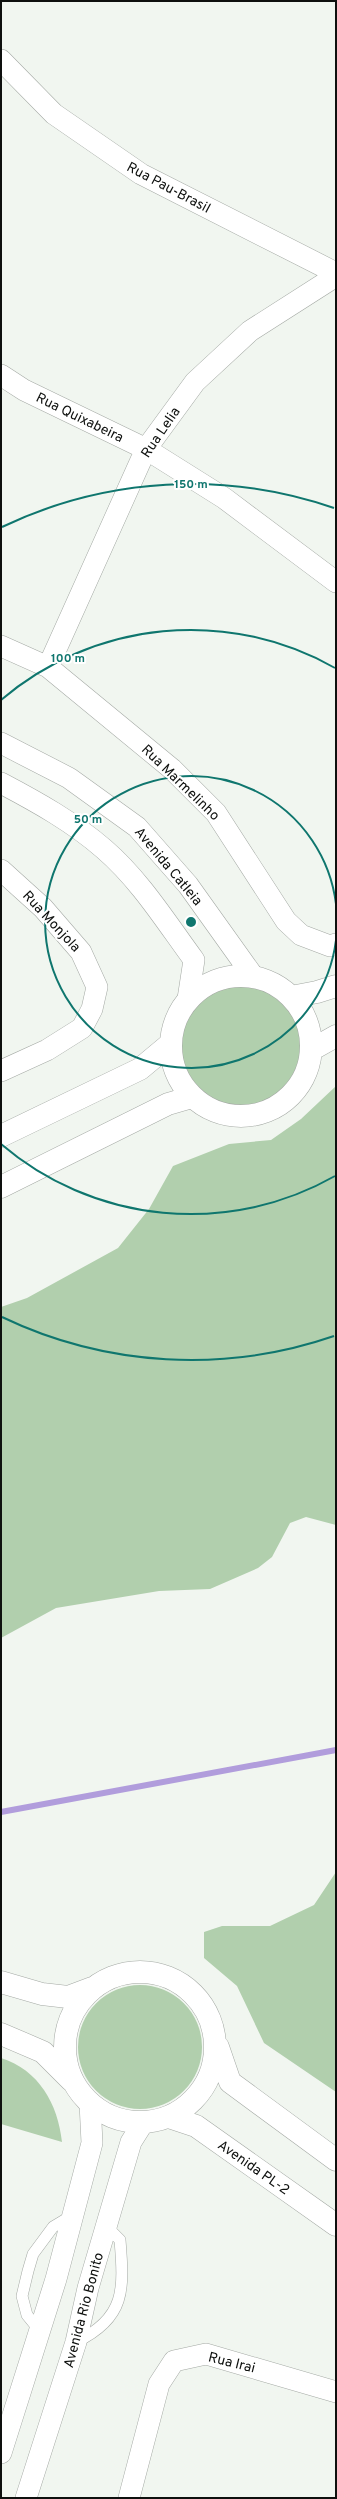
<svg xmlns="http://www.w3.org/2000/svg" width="337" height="2499" viewBox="0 0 337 2499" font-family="Overpass,sans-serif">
<rect width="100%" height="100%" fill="#f1f6f0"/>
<path fill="#b1cfad" d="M180 1046a61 61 0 1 1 122 0a61 61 0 1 1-122 0Z
M336,1086V1525L306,1517L290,1523L272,1557L258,1568L210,1589L159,1591L56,1608L1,1638V1307L27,1298L118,1248L149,1209L173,1166L229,1144L271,1140L301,1119Z
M336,1872V2092L264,2043L237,1986L204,1958V1932L222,1926H270L314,1905Z
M78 2047a62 62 0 1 1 124 0a62 62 0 1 1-124 0Z
M1,2058C39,2070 58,2104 62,2142L1,2124Z"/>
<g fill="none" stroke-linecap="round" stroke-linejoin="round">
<path stroke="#b19ddc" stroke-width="6" d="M1,1812L336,1750"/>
<g stroke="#a4a9a4" stroke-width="12">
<path id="lane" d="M40,2331L27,2315L22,2296L28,2271L33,2254L53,2227L73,2215
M76,2342C126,2318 124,2289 120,2240L107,2227"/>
</g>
<g stroke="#a4a9a4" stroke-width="22">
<path id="street" d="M1,60L54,114L141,174L336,273
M1,375L24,390L146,449L224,498L336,582
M1,646L48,667L172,769L216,813L286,921L301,935L330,946L336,944
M48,667L146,449L195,382L250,331L336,276
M1,743L69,778L137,827L188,885L253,976
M1,783C37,802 73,822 104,849C140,880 166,922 194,960L188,999
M1,870L43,908L81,952L97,987L92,1009L82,1028L47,1050L1,1071
M1,2453L56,2279L92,2143L90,2103
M26,2498L76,2342L88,2288L131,2142L143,2123
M129,2498L159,2384L174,2361L206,2354L336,2392"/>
</g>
<g stroke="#a4a9a4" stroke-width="23">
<path id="secondary" d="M171 1046a70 70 0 1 1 140 0a70 70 0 1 1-140 0Z
M291,997L317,992L336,986
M311,1050L336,1036
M1,1136L140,1069L170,1044
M1,1187L168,1104L192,1097
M65 2047a75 75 0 1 1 150 0a75 75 0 1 1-150 0Z
M1,1982L42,1994L68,1997L92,1988
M1,2034L43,2052L71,2080
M218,2047L230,2082L336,2160
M169,2117L196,2126L336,2225"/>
</g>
<use href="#lane" stroke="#fff" stroke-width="11"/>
<use href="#street" stroke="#fff" stroke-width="21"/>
<use href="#secondary" stroke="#fff" stroke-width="22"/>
</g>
<g fill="none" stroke="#0f766e" stroke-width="2">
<path d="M336 940A146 146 0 1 1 336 904"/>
<path d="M335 1176A292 292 0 0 1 1 1144M1 700A292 292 0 0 1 335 668"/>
<path d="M334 1336A438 438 0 0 1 2 1317M2 527A438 438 0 0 1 334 508"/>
</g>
<g text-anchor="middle" stroke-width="4" stroke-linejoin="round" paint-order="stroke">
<g font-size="14" fill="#0e100e" stroke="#fff">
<text transform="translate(169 187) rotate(28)" y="5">Rua Pau-Brasil</text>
<text transform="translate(80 417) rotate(26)" y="5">Rua Quixabeira</text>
<text transform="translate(160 432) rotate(-56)" y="5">Rua Lelia</text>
<text transform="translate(181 782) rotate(44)" y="5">Rua Marmelinho</text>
<text transform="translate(169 866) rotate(50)" y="5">Avenida Catleia</text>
<text transform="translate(52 921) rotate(47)" y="5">Rua Monjola</text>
<text transform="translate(254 2167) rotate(35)" y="5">Avenida PL-2</text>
<text transform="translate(83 2310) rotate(-75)" y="5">Avenida Rio Bonito</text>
<text transform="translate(232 2362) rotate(14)" y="5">Rua Irai</text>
</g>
</g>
<circle cx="191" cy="922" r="6" fill="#0f766e" stroke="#fff" stroke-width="2"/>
<g font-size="12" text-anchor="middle" font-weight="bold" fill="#0f766e" stroke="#fff" stroke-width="4" stroke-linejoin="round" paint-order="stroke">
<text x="191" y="488">150 m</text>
<text x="68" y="662">100 m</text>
<text x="88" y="823">50 m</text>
</g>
<rect width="337" height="2499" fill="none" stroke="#0e100e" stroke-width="4"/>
</svg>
